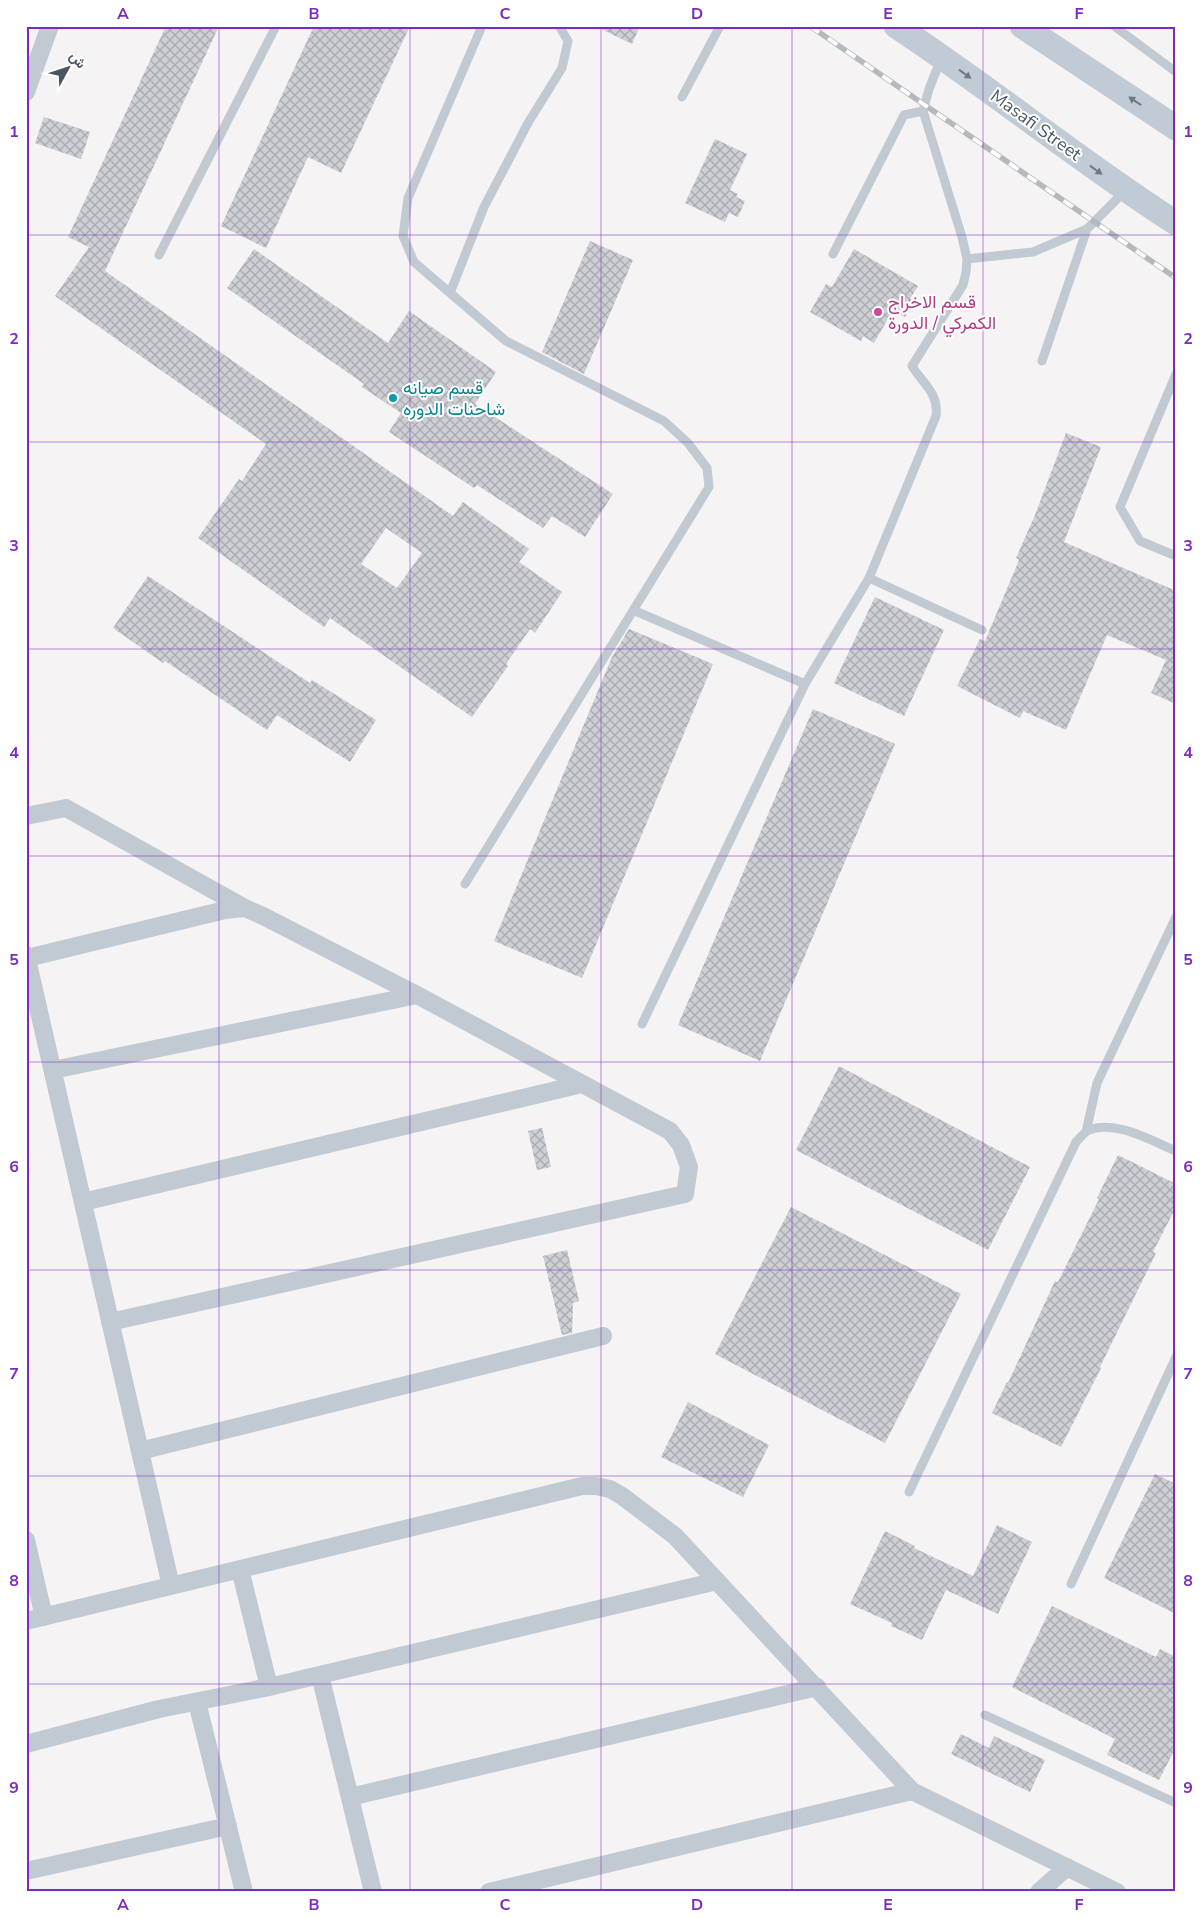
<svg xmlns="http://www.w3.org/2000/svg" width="1202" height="1918" viewBox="0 0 1202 1918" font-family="'Nunito Sans',Vazirmatn,sans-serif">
<defs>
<pattern id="building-cross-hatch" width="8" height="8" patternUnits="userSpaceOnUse" patternTransform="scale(1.25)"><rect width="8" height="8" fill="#cdcfd5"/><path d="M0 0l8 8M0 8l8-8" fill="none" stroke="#a8abb0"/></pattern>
</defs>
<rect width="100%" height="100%" fill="#f5f3f3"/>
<path fill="url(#building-cross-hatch)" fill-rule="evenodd" d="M166,26H219L105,271L453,516L463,502L529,549L519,562L562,592L535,633L530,629L506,664L508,666L472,717L330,618L324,627L198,538L239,479L242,481L266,444L55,296L89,247L68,237ZM386,528L422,553L397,588L361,564Z
M314,26H410L341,173L308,157L266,248L221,226Z
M595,26H640L632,44Z
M44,117L90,132L81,159L35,143Z
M715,139L747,154L730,190L738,194L736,197L745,201L738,217L729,213L725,222L685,203Z
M590,241L633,260L584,374L542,352Z
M254,249L388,343L409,311L496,372L475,404L613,494L585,537L552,516L543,528L477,485L474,488L389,432L401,413L362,387L364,384L227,288Z
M854,249L918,286L910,299L914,301L905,317L893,310L874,343L863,336L861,341L810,312L826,284L832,287Z
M1066,433L1101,447L1064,542L1176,591V704L1151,693L1166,660L1107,635L1066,730L1023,711L1020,718L957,686L980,639L985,641L1019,560L1016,558L1035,515Z
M148,576L310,683L312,680L376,720L350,762L277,715L267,730L165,661L163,663L113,628Z
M875,597L944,630L904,716L834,683Z
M629,629L713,664L582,978L494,941L612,657Z
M813,709L895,744L760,1061L678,1025Z
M839,1066L1030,1167L988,1250L796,1150Z
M542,1128L551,1167L537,1170L528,1131Z
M1118,1155L1176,1184V1207L1153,1252L1156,1253L1100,1367L1101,1368L1061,1447L992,1413L1007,1382L1008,1383L1055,1281L1058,1282L1099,1199L1097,1198Z
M791,1207L961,1294L885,1443L715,1354Z
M567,1250L579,1301L573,1303L572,1333L562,1335L543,1256Z
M688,1402L769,1445L743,1497L661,1457Z
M1155,1474L1176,1484V1614L1104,1578Z
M997,1525L1032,1542L998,1614L946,1590L922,1640L891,1626L892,1623L850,1604L885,1531L915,1546L914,1548L973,1576Z
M1052,1606L1156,1657L1160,1649L1176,1657V1747L1159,1780L1107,1755L1115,1739L1012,1687Z
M961,1734L989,1748L994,1736L1045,1760L1030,1792L951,1754Z"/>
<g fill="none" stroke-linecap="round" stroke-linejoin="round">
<path stroke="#c1cad2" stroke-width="9" d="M1114,26L1176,72
M682,97L720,26
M833,254L904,115L923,111
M159,255L276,26
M967,259L1033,252L1087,229L1125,191
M450,293L484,207L528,123L562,68L568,41L559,26
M1042,361L1087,229
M1176,374L1120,507L1140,541L1176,556
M869,578L982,630
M633,610L805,684
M465,884L709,487L707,468L688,443L664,421L506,341L414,262L403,236L408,198L482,26
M642,1024L805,684L869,578L936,416C939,393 923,384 912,366L963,285L966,272L967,259L962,237L923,111L929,89L941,59
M1086,1132L1097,1083L1176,917
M909,1492L1076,1142C1079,1139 1083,1134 1087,1131C1113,1118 1152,1141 1176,1151
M1071,1584L1176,1357
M985,1715L1176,1803"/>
<path stroke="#c1cad2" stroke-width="18" d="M26,92L50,26
M26,816L66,808L245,908L263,916L417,995L670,1131L681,1145L689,1167L685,1194L110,1322
M26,955L171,1586
M27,958L225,910L245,908
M53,1070L417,995
M83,1202L582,1084
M140,1451L603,1336
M26,1540L44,1617
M240,1569L269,1687
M26,1621L582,1486H596L610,1489L622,1496L675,1536L912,1791L1117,1892
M320,1675L373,1892
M197,1702L244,1892
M26,1744L159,1709L269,1687L717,1581
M350,1797L817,1687
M26,1871L228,1826
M489,1892L912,1791
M1039,1892L1067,1867"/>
<path stroke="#c1cbd6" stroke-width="25" d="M896,26C992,89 1080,162 1176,223
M1022,26L1176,128"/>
<g stroke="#b5b8bd" stroke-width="5.5">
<path id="rail" d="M810,26L1176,278"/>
</g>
<use href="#rail" stroke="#fff" stroke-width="4" stroke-dasharray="11" stroke-linecap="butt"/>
</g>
<defs><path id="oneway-solid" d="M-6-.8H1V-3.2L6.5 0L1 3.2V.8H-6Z" transform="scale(1.25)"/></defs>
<g fill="#6e7984">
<use href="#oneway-solid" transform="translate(965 74) rotate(36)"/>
<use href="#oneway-solid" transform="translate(1135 101) rotate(-147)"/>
<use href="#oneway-solid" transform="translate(1096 170) rotate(36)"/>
</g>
<path fill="none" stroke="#7b2cbf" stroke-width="1" stroke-opacity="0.55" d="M219,26V1892M410,26V1892M601,26V1892M792,26V1892M983,26V1892M26,235H1176M26,442H1176M26,649H1176M26,856H1176M26,1062H1176M26,1270H1176M26,1476H1176M26,1684H1176"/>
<circle fill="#d1479c" stroke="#fff" stroke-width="2" cx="878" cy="312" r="5"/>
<circle fill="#0f9aa8" stroke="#fff" stroke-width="2" cx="393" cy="398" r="5"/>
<g text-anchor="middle" stroke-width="4" stroke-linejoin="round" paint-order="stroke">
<g font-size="18" fill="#4a5661" stroke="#fff">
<text transform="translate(1036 125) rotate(36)" y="6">Masafi Street</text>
</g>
<g font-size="18" fill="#b23c85" stroke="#fff" text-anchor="start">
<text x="888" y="308">قسم الاخراج<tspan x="888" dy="21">الكمركي / الدورة</tspan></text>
</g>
<g font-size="18" fill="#0d838f" stroke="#fff" text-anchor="start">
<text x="403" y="394">قسم صيانه<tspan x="403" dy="21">شاحنات الدوره</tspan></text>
</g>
</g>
<rect width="1202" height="1918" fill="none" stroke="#ffffff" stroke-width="55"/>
<g transform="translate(68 68) rotate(50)" stroke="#ffffff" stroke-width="4" paint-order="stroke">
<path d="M0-4L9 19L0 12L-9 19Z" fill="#4a5661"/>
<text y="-8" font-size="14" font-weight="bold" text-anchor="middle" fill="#4a5661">ش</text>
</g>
<rect x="28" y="28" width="1146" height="1862" fill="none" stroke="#7b2cbf" stroke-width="2"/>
<g font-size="16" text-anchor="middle" font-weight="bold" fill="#7b2cbf">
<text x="123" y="19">A</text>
<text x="314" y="19">B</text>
<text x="505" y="19">C</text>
<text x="697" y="19">D</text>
<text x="888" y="19">E</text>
<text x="1079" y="19">F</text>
<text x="14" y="137">1</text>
<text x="1188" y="137">1</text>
<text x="14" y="344">2</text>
<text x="1188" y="344">2</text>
<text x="14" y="551">3</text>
<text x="1188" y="551">3</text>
<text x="14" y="758">4</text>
<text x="1188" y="758">4</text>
<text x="14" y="965">5</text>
<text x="1188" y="965">5</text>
<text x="14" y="1172">6</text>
<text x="1188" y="1172">6</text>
<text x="14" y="1379">7</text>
<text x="1188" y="1379">7</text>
<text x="14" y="1586">8</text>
<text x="1188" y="1586">8</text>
<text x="14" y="1793">9</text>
<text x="1188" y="1793">9</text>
<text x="123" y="1910">A</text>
<text x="314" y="1910">B</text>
<text x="505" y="1910">C</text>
<text x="697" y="1910">D</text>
<text x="888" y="1910">E</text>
<text x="1079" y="1910">F</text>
</g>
</svg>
